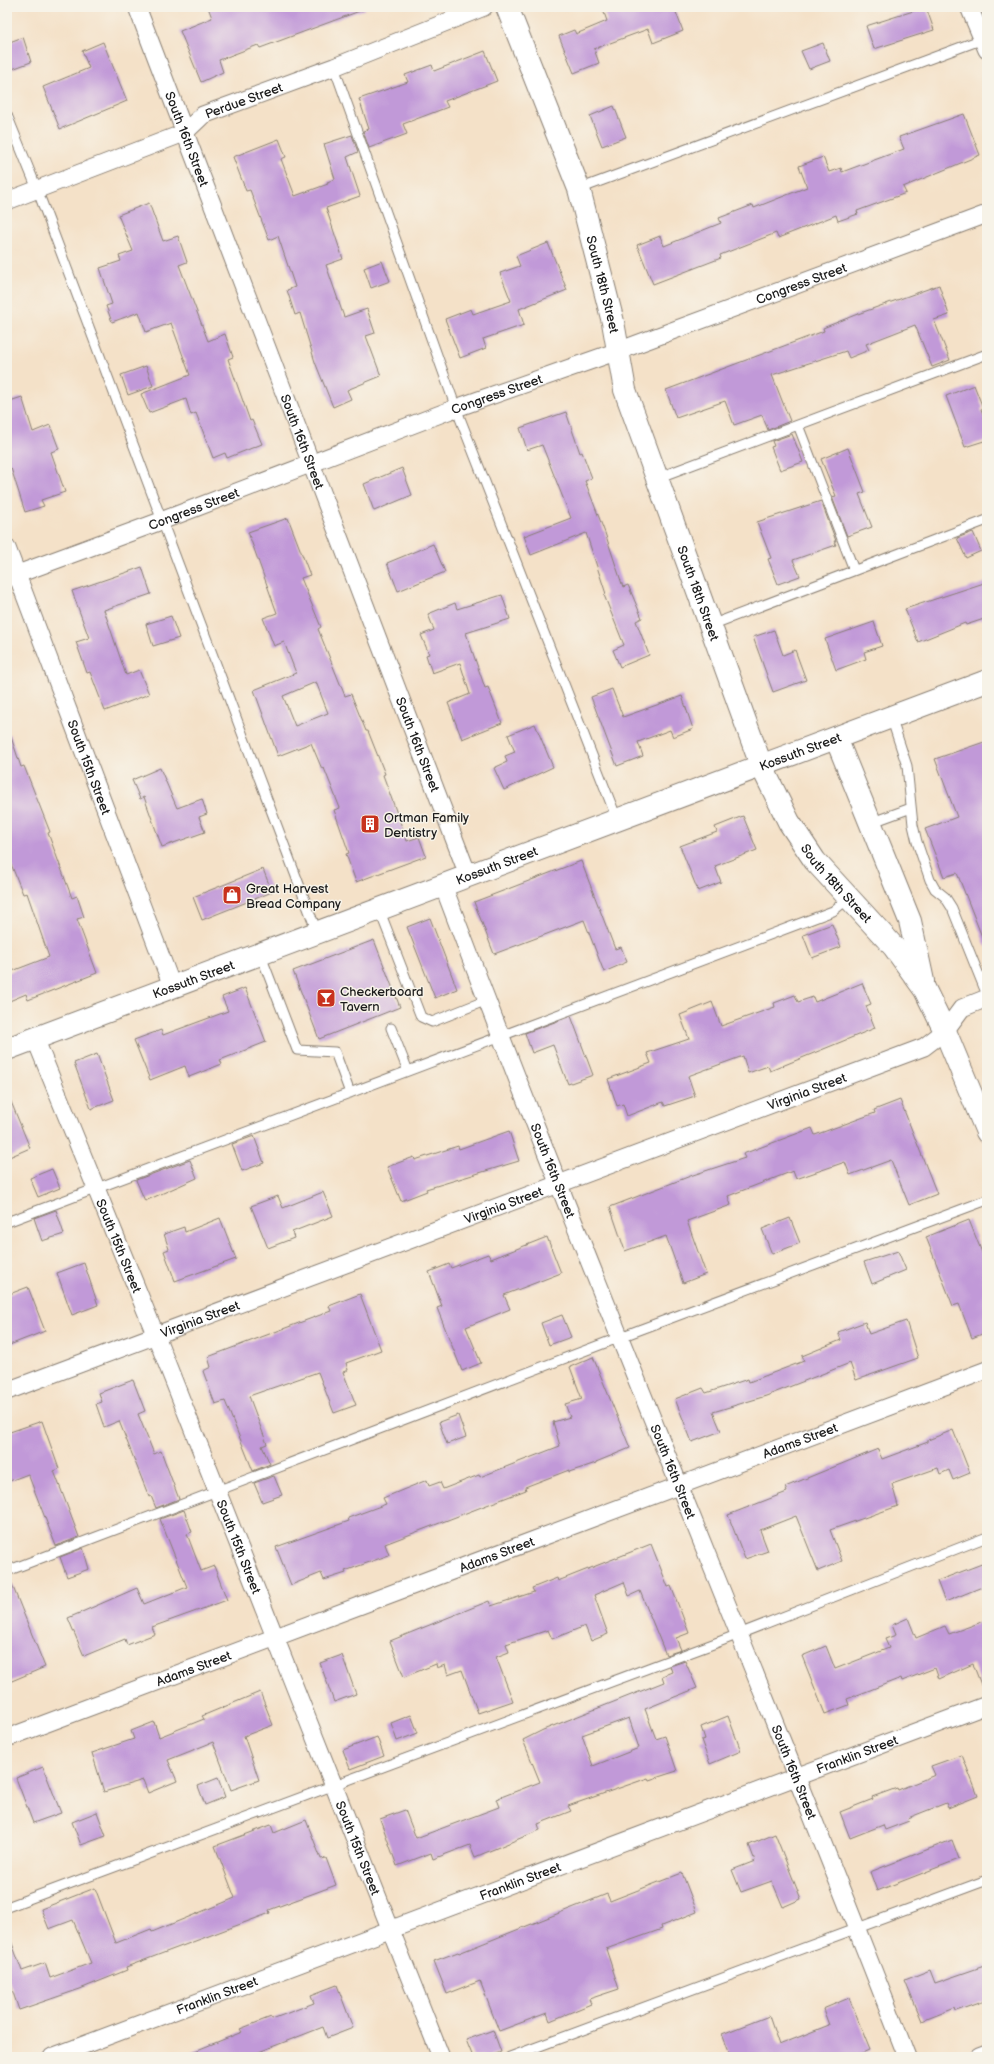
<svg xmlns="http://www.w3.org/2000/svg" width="994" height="2064" viewBox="0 0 994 2064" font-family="'Balsamiq Sans',sans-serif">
<rect width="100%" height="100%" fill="#f7f3e8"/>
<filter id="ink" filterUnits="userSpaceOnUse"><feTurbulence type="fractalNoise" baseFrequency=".025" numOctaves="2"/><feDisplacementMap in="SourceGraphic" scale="8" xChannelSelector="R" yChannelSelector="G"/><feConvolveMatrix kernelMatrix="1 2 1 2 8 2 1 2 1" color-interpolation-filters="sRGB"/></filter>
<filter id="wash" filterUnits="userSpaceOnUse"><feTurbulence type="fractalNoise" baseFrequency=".012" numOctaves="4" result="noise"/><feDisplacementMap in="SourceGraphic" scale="16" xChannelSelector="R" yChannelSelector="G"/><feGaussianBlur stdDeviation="0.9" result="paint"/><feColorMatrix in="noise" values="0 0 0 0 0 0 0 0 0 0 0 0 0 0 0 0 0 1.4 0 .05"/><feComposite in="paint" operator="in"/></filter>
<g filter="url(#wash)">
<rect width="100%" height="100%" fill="#f4e1c8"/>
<g id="blocks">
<path fill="#c199d8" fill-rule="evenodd" d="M208,7H365V9L279,41L260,48L258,45L219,60L223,72L201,82L180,31L212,18Z
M602,7H626L628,12L640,7H674L683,31L653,43L648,29L594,49L599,63L574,73L559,36L574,30L576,34L607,21Z
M926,7L934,30L874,49L866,26Z
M23,37L31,62L7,71V43Z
M103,42L127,101L60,129L43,87L89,68L82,51Z
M823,43L830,61L809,69L801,51Z
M485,51L497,81L445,101L448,107L403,124L407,134L369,148L363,131L369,129L359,99L408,82L405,75L432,65L434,71Z
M614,106L626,137L602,146L590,116Z
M964,114L980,155L903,187L906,193L857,211L858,214L838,221L836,215L778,238L776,233L720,255L721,258L653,284L637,245L660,236L664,246L721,223L719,218L753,205L754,208L807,187L799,166L823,157L829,172L841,168L842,172L904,149L899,137Z
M352,135L358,152L347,157L360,196L326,208L343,259L326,265L344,317L367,309L375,333L366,336L381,376L347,390L351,399L333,407L315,362L300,313L295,315L287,290L295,287L278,236L269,240L250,190L246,191L233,157L279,139L286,157L281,159L295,196L328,184L327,182L335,179L324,144Z
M149,203L163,241L178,236L187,262L179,265L208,341L225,334L233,357L228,359L250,421L252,420L262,444L227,458L225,453L213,458L196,413L191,415L186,399L149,413L141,394L190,375L171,323L146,332L139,312L112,322L106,306L112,304L100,268L121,261L119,256L133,251L118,215Z
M548,243L567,290L519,309L524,325L483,339L486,348L460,358L445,319L471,309L473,314L511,301L500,273L520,266L516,256Z
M382,261L390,281L371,288L364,268Z
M939,285L949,315L934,320L950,360L932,367L915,325L866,344L869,350L849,358L846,351L772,375L790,421L768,430L762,415L734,425L725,401L676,418L666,390L824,331L823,328L855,315Z
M146,366L153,386L128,395L121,375Z
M974,385L983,408L981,409L987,425V440L965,447L946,396Z
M22,397L33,432L50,425L59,449L51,452L65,492L41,500L44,506L25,512L11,468L7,469V402Z
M566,412L580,453L582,452L592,478L585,481L605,533L623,587L628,585L642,618L636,621L649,655L620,667L613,650L624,645L604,595L606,594L586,533L531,555L524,536L571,518L542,445L527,450L520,428Z
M792,434L803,462L780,470L771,447L774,446L772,441Z
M848,448L865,492L859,494L872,527L847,536L832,497L836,496L821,459Z
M402,468L412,495L374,511L364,484Z
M821,501L836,541H834L836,545L793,560L800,576L778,584L768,559L771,558L757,522Z
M288,518L310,575L301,578L321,627L318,629L345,696L351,694L366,731H368L385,774L383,775L407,841L419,837L426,856L356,882L346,854L349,853L334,810L340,808L324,768L322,769L311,743L278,756L254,690L296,673L284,642L274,646L263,618L277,613L248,532ZM316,682L328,713L295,726L283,696Z
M973,532L981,551L966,558L957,538Z
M433,544L445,572L398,591L387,563Z
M142,567L151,594L104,610L126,675L139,670L149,694L105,711L90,672L87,673L76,642L89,638L72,591Z
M987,582V618L966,625L965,623L918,642L905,609Z
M502,595L510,619L466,633L485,688L488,687L502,723L462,739L448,703L470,694L460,663L432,673L426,655L429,654L421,635L434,630L428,614L455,603L457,609Z
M171,616L179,638L153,646L146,624Z
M874,622L882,646L864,652L866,659L836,670L825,639Z
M774,630L783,655L795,650L806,680L773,692L753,637Z
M612,689L623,717L682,696L693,729L673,737L670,730L638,742L643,756L617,766L591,697Z
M535,724L553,767L504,790L494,768L507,762L505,756L515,752L508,735Z
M7,734H10L21,767L24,766L50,832L48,833L72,898L77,896L84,917L77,919L97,973L28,1000L26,994L7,1002V973L49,957L27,893L23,894L7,854Z
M987,741V946L986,947L957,873L944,877L925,829L957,817L935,759Z
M160,768L177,808L202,799L207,814L199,817L205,832L162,847L144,797L140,799L132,780Z
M743,816L757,850L715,866L721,882L698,891L680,846L717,832L715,827Z
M581,861L615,949L621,947L627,962L604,972L584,920L494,954L474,902Z
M263,869L272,892L202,920L193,897Z
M430,918L457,989L435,998L407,927Z
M832,924L841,947L812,958L803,935Z
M374,940L400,1007L319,1039L293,971Z
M862,983L871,1004L866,1006L875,1028L770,1071L768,1066L748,1073L743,1056L688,1076L695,1096L665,1106L663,1102L627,1116L623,1104L617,1106L608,1079L651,1063L647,1053L689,1039L680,1015L712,1002L721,1026L775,1007L774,1003L795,995L798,1002L813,997L815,1002Z
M245,988L266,1042L220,1060L222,1064L189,1077L185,1066L150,1080L134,1040L161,1030L163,1035L228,1011L222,997Z
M571,1016L593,1075L568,1084L553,1045L532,1053L525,1033Z
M97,1054L114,1100L91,1109L74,1063Z
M7,1092L30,1148L7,1158Z
M900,1100L937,1194L909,1205L891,1160L850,1175L845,1162L796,1179L793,1171L728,1196L731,1205L687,1221L706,1274L683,1283L666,1236L625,1251L610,1207L693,1175L745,1158L743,1154L812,1128L815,1135L875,1113L874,1110Z
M509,1131L519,1161L426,1189L427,1191L401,1201L387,1167L414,1157L415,1160L458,1146L459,1149Z
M254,1136L264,1163L242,1171L232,1144Z
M190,1160L197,1178L145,1201L136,1180Z
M52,1169L60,1188L38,1197L30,1178Z
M323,1192L333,1216L292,1232L294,1238L268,1248L251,1206L278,1196L283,1208Z
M56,1210L64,1234L42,1241L34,1218Z
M220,1218L236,1259L175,1281L164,1251L169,1249L164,1234L184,1227L185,1232Z
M790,1218L800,1243L772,1254L762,1229Z
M969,1220L987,1265V1332L972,1338L959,1304L953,1306L926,1237Z
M547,1237L561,1273L504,1295L510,1309L466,1327L481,1363L462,1371L437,1308L442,1306L429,1272L449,1264L451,1268L488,1254L491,1259Z
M898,1251L906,1270L872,1284L864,1262Z
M84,1263L98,1305L72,1315L57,1273Z
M28,1287L45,1331L7,1346V1295Z
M360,1294L381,1350L346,1363L348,1370L343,1372L356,1405L334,1413L318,1372L249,1396L267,1444L262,1446L270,1464L253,1471L225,1401L215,1404L203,1371L211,1367L208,1357L331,1311L329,1306Z
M562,1315L571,1337L549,1345L541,1323Z
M906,1321L918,1358L856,1380L850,1363L766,1396L713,1412L721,1431L692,1442L675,1399L703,1388L706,1393L748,1379L749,1382L804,1361L802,1356L841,1340L838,1332L865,1322L869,1334Z
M593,1357L630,1448L596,1462V1463L569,1472V1470L525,1487L526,1490L385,1544L389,1555L345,1571L346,1573L324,1580L321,1573L291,1585L276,1547L349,1521L348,1518L386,1504L383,1498L427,1480L429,1486L440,1482L443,1489L479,1475L480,1477L560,1446L553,1422L570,1417L565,1404L582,1399L570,1367Z
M133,1380L145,1411L138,1414L154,1454L161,1451L179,1499L156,1508L151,1496L149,1497L119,1421L104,1427L96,1404L102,1402L99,1393Z
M458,1415L466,1437L447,1444L439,1422Z
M42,1421L59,1469L54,1471L79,1537L56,1546L28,1474L7,1482V1433Z
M953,1430L970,1473L953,1480L949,1470L940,1474L938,1468L892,1484L898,1506L830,1530L842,1561L818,1571L796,1516L760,1530L768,1551L745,1559L728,1515L787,1492L785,1487L878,1449L882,1459L928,1442V1440Z
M274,1476L282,1495L262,1502L254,1483Z
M184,1510L192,1532L187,1534L201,1571L214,1566L227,1600L152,1627L155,1634L127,1645L125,1639L84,1656L68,1618L137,1588L144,1604L187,1587L160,1519Z
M651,1544L668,1587L671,1586L689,1633L676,1638L681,1650L666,1655L640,1591L629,1596L624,1582L594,1595L608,1634L591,1641L585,1626L552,1639L548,1630L506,1644L509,1652L496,1657L513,1701L478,1713L462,1670L448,1675L445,1665L437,1668L436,1664L404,1677L390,1641L489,1601L491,1606L534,1592L532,1588L557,1578L558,1581Z
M83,1548L89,1569L67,1577L60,1557Z
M987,1562V1585L945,1602L937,1581Z
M7,1577H9L45,1667L7,1683Z
M908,1618L916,1638L945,1626L949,1634L987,1620V1695H985L973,1664L939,1679L935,1668L902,1681L901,1678L847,1699L849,1705L825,1714L802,1656L826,1646L835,1669L889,1648L885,1639L896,1635L892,1625Z
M342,1655L356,1694L334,1702L320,1663Z
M685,1661L697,1688L645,1709L656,1739L665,1736L677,1771L649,1780L648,1778L568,1806L571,1811L538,1824L540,1830L475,1857L470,1845L433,1859L431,1853L397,1866L380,1819L405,1810L416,1838L499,1807L496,1799L540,1782L523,1740L543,1730L664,1682L662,1676L672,1672L670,1666ZM629,1718L639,1748L593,1766L582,1735Z
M260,1692L273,1725L244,1736L259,1780L231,1790L213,1742L168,1760L177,1781L148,1793L143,1780L104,1792L92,1753L134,1739L131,1731L154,1722L159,1737L204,1719L202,1716Z
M411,1715L418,1733L397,1741L391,1723Z
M728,1716L741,1751L710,1764L701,1740L705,1739L701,1727Z
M377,1737L384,1756L350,1769L343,1750Z
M962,1755L978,1796L948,1808L946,1803L908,1818L909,1821L885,1830L883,1825L850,1838L840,1812L873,1799L872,1797L897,1788L898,1790L935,1775L931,1766Z
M43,1767L61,1813L33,1823L16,1778Z
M218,1778L225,1797L205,1805L198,1786Z
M97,1812L106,1836L81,1845L72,1822Z
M306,1820L321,1859L326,1858L336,1885L269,1910L270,1913L126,1967L127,1970L80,1989L19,2010L7,1975V1939L10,1938L22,1971L45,1963L50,1978L91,1963L73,1920L49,1929L41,1909L95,1888L116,1943L151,1929L152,1932L235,1898L215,1846L271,1825L274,1833Z
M775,1834L801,1899L783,1907L772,1881L741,1892L732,1870L755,1861L749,1845Z
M952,1840L959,1859L877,1891L870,1872Z
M682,1873L697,1912L661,1926L662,1929L606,1949L619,1989L589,1999L591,2004L550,2021L547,2013L499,2031L480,1981L447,1994L434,1961L458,1952L459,1953L607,1894L610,1901Z
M987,1965V2000L956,2011L955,2008L922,2021L905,1980L930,1970L935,1983Z
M337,1985L353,2028L327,2038L323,2027L246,2057H180L242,2032L240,2029L271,2017L272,2019L314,2003L311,1995Z
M849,1998L870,2050L854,2057H731L722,2034L769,2016L779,2045L829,2025L823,2009Z
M493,2030L501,2052L488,2057H473L466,2040Z"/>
</g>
</g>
<g filter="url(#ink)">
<use href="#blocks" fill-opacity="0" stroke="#887e72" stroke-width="1"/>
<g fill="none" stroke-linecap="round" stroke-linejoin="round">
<g stroke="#887e72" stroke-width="11">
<path id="service" d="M334,67L456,408L617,819
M7,115L37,189L317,932
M579,189L983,39
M798,425L854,570
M657,478L987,354
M711,625L987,520
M891,717L907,766L913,825L917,842L930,880L935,889L945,897L952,908L987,995
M870,823L911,808
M379,909L421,1017L432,1022L487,1000
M260,953L297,1050L335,1052L350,1093
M391,1028L408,1071
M7,1222L833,911L850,897
M7,1571L639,1330L987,1200
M7,1907L721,1641L987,1537
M510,2057L987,1880"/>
</g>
<g stroke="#887e72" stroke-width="19">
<g id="minor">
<path id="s1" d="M137,7L468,875"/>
<path d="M969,7L987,50"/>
<path id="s2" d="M7,201L184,133L203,115L334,67L484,7"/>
<path id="s3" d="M7,548L172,986"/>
<path id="s4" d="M7,578L161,521L456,408L618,351L987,214"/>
<path id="s5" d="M443,885C591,1278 755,1665 907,2057"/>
<path id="s6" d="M35,1038L156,1336L441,2057"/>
<path id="s7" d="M7,1391L924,1047L945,1031L962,1008L987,998"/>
<path id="s8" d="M7,1738L987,1370"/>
<path id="s9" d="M52,2057L987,1705"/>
<path d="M979,2057L987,2054"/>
</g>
</g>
<g stroke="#887e72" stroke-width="24">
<g id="tertiary">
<path id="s10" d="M7,1049L987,681"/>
</g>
</g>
<g stroke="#887e72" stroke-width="24">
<g id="secondary">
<path id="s11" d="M507,7L579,189L613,322L625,390L761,765L789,822L815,861L894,947L925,990L945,1031L987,1132"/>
<path d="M836,738L910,921L923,981"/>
</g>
</g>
<use href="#service" stroke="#fff" stroke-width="9"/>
<use href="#minor" stroke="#fff" stroke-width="17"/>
<use href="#tertiary" stroke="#fff" stroke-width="22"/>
<use href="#secondary" stroke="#fff" stroke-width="22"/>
</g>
</g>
<defs>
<g id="building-square" transform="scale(1)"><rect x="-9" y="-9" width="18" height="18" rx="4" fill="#c8321e" stroke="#f7f3e8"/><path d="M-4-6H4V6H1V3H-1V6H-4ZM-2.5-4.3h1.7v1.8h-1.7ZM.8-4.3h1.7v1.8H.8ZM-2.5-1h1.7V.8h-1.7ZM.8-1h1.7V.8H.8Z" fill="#fff"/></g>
<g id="shop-square" transform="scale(1)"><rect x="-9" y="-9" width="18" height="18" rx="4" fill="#c8321e" stroke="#f7f3e8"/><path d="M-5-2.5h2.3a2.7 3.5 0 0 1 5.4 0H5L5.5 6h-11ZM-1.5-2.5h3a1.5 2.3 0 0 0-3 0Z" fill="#fff"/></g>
<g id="bar-square" transform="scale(1)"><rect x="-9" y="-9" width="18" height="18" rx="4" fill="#c8321e" stroke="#f7f3e8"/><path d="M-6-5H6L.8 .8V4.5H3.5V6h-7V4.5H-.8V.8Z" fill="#fff"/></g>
</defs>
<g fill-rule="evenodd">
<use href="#building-square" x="370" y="824"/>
<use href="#shop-square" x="232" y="895"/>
<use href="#bar-square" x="326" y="998"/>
</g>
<g text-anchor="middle" stroke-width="3" stroke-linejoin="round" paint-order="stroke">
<g font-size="13" fill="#1c1c1c" stroke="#f7f3e8">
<text dy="5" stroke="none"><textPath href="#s2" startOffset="259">Perdue Street</textPath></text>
<text dy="5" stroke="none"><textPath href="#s1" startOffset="141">South 16th Street</textPath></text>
<text dy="5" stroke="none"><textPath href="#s4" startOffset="847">Congress Street</textPath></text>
<text dy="5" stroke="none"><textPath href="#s11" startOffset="294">South 18th Street</textPath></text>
<text dy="5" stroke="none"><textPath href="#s4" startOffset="523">Congress Street</textPath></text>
<text dy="5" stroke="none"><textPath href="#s1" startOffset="465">South 16th Street</textPath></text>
<text dy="5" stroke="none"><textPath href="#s4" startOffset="199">Congress Street</textPath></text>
<text dy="5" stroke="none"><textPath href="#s11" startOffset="618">South 18th Street</textPath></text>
<text dy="5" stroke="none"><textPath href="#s1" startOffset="789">South 16th Street</textPath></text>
<text dy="5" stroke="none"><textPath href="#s10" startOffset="847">Kossuth Street</textPath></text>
<text dy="5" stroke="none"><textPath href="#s3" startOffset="234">South 15th Street</textPath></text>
<text dy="5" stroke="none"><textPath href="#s10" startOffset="523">Kossuth Street</textPath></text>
<text dy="5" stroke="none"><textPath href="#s11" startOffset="942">South 18th Street</textPath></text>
<text dy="5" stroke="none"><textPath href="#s10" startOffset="199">Kossuth Street</textPath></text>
<text dy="5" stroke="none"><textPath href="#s7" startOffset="854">Virginia Street</textPath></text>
<text dy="5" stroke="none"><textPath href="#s5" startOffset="306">South 16th Street</textPath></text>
<text dy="5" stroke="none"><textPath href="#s7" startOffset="530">Virginia Street</textPath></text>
<text dy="5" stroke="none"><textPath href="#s6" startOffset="224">South 15th Street</textPath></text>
<text dy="5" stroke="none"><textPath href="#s7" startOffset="206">Virginia Street</textPath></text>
<text dy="5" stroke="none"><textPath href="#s8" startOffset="847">Adams Street</textPath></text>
<text dy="5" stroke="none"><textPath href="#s5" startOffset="630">South 16th Street</textPath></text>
<text dy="5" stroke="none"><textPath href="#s6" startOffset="548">South 15th Street</textPath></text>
<text dy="5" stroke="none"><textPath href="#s8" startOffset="523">Adams Street</textPath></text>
<text dy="5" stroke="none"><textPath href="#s8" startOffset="199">Adams Street</textPath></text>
<text dy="5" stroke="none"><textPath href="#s9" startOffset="860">Franklin Street</textPath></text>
<text dy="5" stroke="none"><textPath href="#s5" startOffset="954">South 16th Street</textPath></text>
<text dy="5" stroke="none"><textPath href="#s6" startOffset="872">South 15th Street</textPath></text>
<text dy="5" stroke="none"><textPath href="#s9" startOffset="500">Franklin Street</textPath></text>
<text dy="5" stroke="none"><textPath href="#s9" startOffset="176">Franklin Street</textPath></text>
</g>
<g font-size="13" fill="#1c1c1c" stroke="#f7f3e8" text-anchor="start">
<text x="384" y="822">Ortman Family<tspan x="384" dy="15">Dentistry</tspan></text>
<text x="246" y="893">Great Harvest<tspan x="246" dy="15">Bread Company</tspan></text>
<text x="340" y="996">Checkerboard<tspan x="340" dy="15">Tavern</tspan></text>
</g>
</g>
<rect width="994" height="2064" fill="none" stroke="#f7f3e8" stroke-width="24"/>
</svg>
